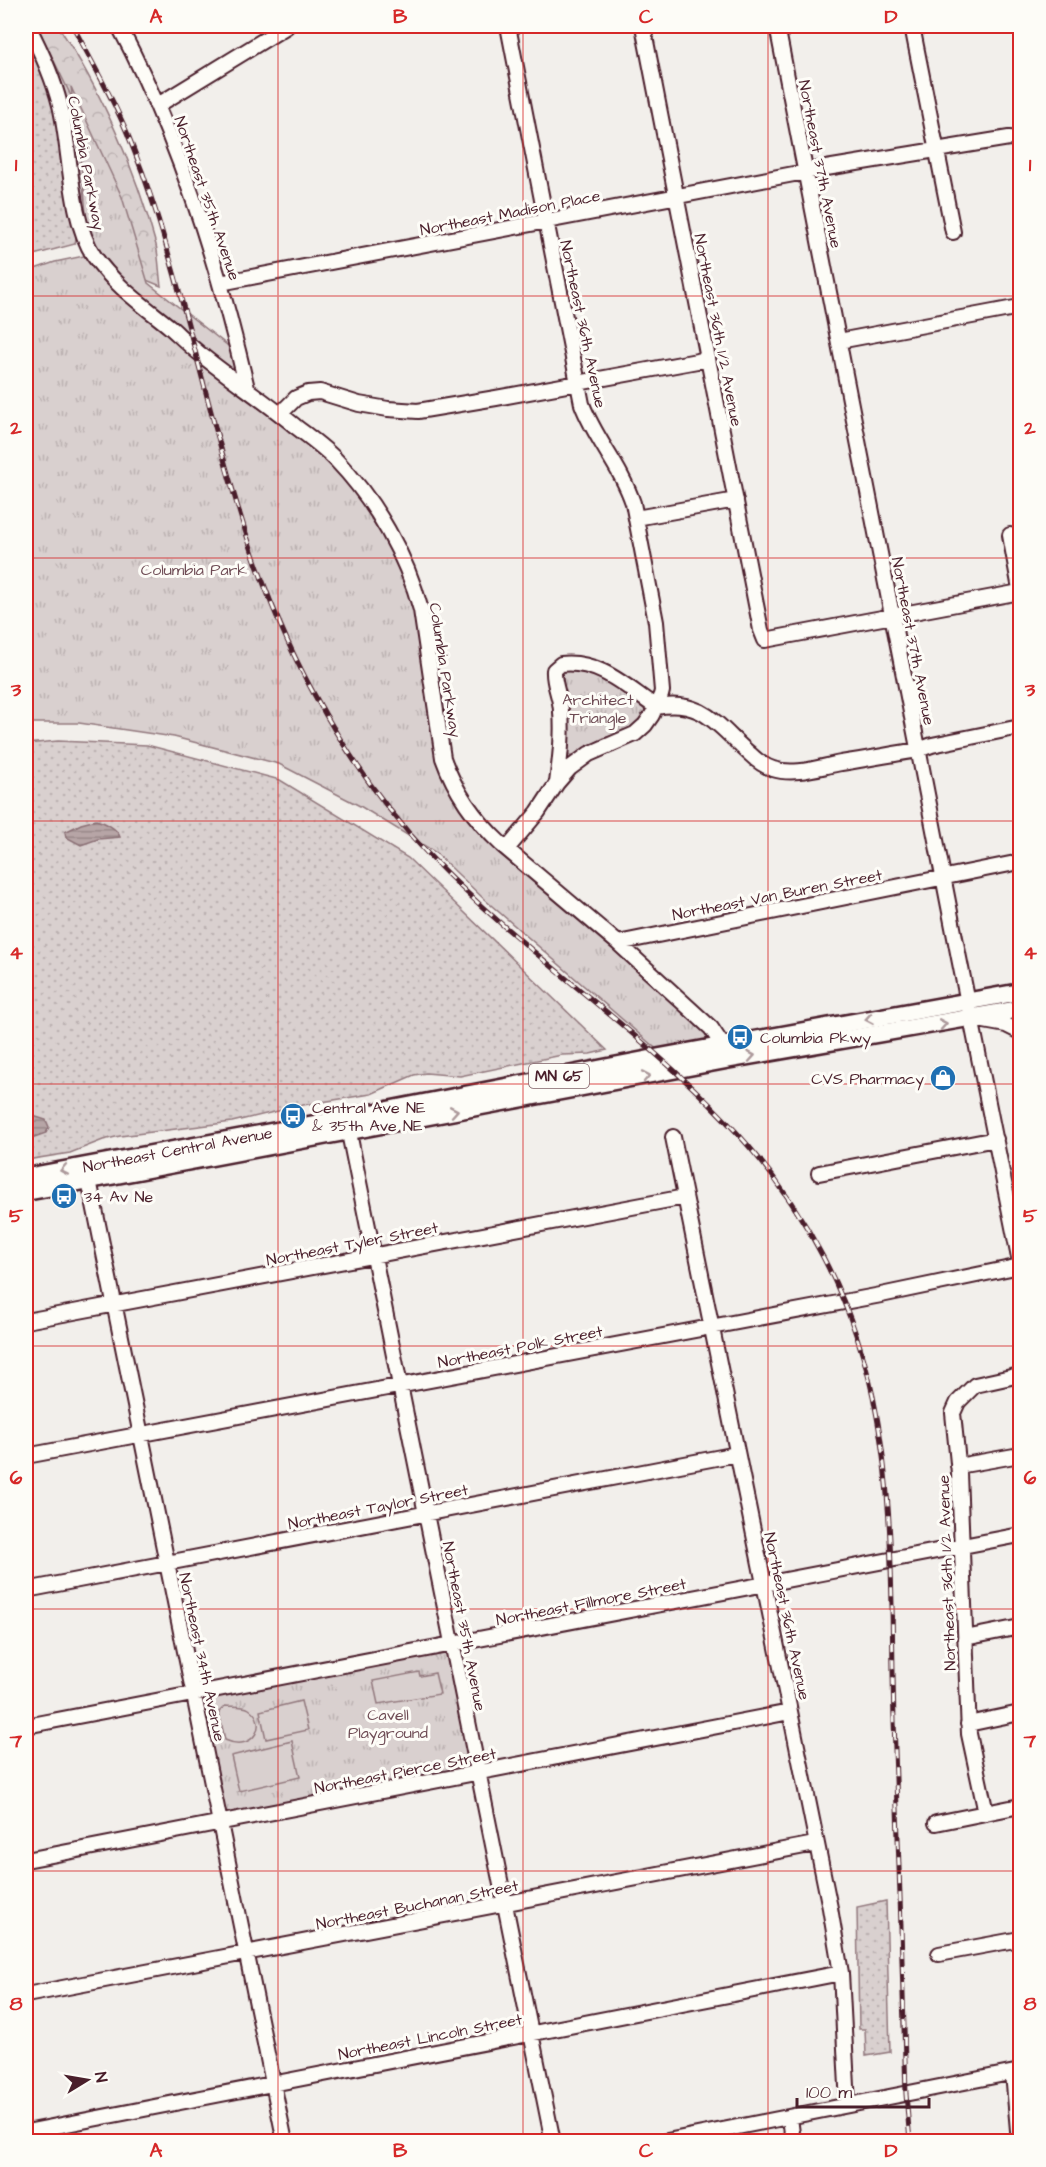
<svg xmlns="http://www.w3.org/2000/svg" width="1046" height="2167" viewBox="0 0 1046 2167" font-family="'Architects Daughter',sans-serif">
<defs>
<pattern id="grass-dots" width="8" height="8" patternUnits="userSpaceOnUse" patternTransform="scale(1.5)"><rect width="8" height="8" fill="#d9d0cf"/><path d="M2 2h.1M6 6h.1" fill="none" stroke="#bcb2b2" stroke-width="1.8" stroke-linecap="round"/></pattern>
<pattern id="forest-crowns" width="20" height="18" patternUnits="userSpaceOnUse" patternTransform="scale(1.5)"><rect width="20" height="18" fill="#d9d0cf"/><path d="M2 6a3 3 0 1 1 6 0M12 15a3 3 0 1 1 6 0" fill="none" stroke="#bcb2b2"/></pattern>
<pattern id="park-tufts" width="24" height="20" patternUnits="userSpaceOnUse" patternTransform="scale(1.5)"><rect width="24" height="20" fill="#d9d0cf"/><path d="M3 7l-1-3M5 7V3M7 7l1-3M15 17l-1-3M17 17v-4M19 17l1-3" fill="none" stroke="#bcb2b2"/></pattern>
<pattern id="water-rules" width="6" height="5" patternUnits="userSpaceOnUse" patternTransform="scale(1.5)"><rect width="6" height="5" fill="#b7a5a6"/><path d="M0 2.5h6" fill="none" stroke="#978687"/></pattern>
</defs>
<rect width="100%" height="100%" fill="#f2efeb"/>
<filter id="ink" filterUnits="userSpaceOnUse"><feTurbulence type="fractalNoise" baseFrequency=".0167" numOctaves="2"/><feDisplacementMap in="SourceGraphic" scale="12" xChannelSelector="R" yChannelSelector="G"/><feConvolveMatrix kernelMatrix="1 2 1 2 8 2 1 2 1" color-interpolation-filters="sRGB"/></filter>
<g filter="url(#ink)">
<path fill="url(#grass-dots)" stroke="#92787d" stroke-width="1.5" d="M26,26H47L71,87L84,189L75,244L26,257Z
M58,741L147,745L280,780L408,858L607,1050L590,1054L562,1055L460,1076L426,1073L414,1075L371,1094L303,1105L232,1122L120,1136L103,1140L70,1153L26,1160V744Z
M886,1901L890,2052L866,2056L865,2029H859L857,1907Z"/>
<path fill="url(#forest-crowns)" stroke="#92787d" stroke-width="1.5" d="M37,26H58C101,89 136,171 156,245C159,258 159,273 161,286L134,275L76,106Z"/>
<path fill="url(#park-tufts)" stroke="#92787d" stroke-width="1.5" d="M71,87L122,197L148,283L232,349L248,399L324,457L344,477L378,522L406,580L421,635L451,790L594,929L708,1035L704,1045L661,1053L484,899L435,852L360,806L279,764L174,737L79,723H26V272L55,262L89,255L84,189Z
M567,668L591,671L639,702L644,708L646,716L633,730L604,738L589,746L576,757L570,756L568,754L567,705L562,674Z
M446,1652L449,1654L471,1767L466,1770L226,1814L223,1810L201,1705L205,1699Z"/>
<path fill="#d9d0cf" stroke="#92787d" stroke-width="1.5" d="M419,1672L420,1676L435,1673L440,1694L378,1704L373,1681Z
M301,1701L308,1730L266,1739L260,1711Z
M225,1706C232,1707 243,1705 249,1709C269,1722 254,1753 225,1740L219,1712Z
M292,1741L300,1777L239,1791L231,1756Z"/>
<path fill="url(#water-rules)" stroke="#8b6f75" stroke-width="1.5" d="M96,820C104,822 117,828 120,837L98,839L81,845L66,837L65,832L81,824Z
M30,1115L46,1120L49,1127L46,1133L26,1140V1116Z"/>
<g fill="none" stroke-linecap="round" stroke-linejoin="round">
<g stroke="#4a1f2b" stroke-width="18">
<path id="minor" d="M28,26C41,51 53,77 60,105C71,150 69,218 94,256C114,285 143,305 170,327C181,337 192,348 204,357C234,381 266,402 295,426C309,437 325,448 337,461C376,502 406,555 421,610L443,758C455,792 475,820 502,845L618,943L711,1028L723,1046L725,1053
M119,26C179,139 218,263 247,388
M643,26L761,630L765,640L1020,592
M777,26L959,958L1020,1262
M912,26L953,232
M158,105L287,26
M220,283L820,169L1009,138L1020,139
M839,341L1020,307
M280,414L296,398L308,393L320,392L359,404L388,409L418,411L496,398L708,359
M636,518L736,500
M1010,535L1020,589
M557,783C560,759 563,736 561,712C561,697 553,685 554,670L561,664C600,660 626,687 656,707C704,698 718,727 750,754C756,760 764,766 773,769C795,776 819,767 841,763C867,759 893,754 918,750L932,745L1020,727
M507,849L538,812L557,783L570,768L589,754L635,734L645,725L652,715L661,695L662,691L656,622L633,503C621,467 595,439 582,404L508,26
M618,943L1020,862
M973,1019L1006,1025L1020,1032
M347,1123L553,2142
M673,1137L830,1908L841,1973L848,2105
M819,1173L996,1139
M89,1180L285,2142
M26,1321L685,1197
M26,1456L881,1295L1020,1266
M958,1466L1020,1455
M26,1590L737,1454
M965,1638L1020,1627
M968,1724L1020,1713
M26,1726L1020,1535
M986,1813L969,1734L959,1473L953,1413L958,1402L975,1385L1020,1375
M936,1823L1020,1806
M26,1860L790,1712
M939,1954L1020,1939
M26,1995L815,1844
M1013,2073L1019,2142
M790,2117L793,2142
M26,2132L841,1973
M662,2142L1020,2071"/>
</g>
<g stroke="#4a1f2b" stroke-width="21">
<g id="major">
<path id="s1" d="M26,1177L336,1120L660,1057L1020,992"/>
<path d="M26,1192L726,1060L1020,1009"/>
</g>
</g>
<use href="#minor" stroke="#fdfcf7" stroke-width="14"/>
<use href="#major" stroke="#fdfcf7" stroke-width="16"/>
<g stroke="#4a1f2b" stroke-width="5">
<path id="rail" d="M73,26C92,63 115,101 130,140C139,162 147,184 154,206C207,369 230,542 314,694C345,751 384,808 429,855C520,951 634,1024 725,1120C803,1201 858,1306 877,1417C895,1516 891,1620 894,1720C898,1845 903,1969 906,2094L910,2142"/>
</g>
<use href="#rail" stroke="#fdfcf7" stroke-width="3" stroke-dasharray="9" stroke-linecap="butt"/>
</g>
<defs><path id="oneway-chevron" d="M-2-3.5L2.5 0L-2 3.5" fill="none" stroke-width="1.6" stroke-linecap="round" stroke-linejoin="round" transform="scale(1.5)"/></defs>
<g stroke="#ac999b">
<use href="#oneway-chevron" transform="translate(869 1019) rotate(170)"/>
<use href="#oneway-chevron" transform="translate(943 1024) rotate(-10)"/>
<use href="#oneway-chevron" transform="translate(751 1056) rotate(-10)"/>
<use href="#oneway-chevron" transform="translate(646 1076) rotate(-11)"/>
<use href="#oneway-chevron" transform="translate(454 1111) rotate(-10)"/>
<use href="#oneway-chevron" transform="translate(64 1170) rotate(169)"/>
</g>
</g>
<path fill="none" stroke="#d62828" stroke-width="1.5" stroke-opacity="0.55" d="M278,26V2142M523,26V2142M768,26V2142M26,296H1020M26,558H1020M26,821H1020M26,1084H1020M26,1346H1020M26,1609H1020M26,1871H1020"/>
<defs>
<g id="bus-disc" transform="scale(1.35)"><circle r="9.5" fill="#1f6fb2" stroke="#fdfcf7"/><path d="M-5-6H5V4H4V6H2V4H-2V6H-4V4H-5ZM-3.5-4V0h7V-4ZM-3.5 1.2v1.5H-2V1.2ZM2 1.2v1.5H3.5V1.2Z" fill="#fff"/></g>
<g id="shop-disc" transform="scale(1.35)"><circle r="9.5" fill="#1f6fb2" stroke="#fdfcf7"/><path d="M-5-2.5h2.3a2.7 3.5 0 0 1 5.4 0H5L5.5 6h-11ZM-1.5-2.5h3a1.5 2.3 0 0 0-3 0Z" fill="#fff"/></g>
</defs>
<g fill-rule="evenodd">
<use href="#bus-disc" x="740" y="1037"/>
<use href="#shop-disc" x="943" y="1078"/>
<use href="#bus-disc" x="293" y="1116"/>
<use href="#bus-disc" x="64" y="1196"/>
</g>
<g text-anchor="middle" stroke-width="6" stroke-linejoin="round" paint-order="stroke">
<rect fill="#fdfcf7" stroke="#806168" stroke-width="1.5" x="529" y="1064" width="60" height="24" rx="4.5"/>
<g font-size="15" font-weight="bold" fill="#4a1f2b">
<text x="559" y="1081">MN 65</text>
</g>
<g font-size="16" fill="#4a1f2b" stroke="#fdfcf7">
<text transform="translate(87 163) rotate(79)" y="6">Columbia Parkway</text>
<text transform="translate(821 164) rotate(79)" y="6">Northeast 37th Avenue</text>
<text transform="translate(208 198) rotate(71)" y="6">Northeast 35th Avenue</text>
<text transform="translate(510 212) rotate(-11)" y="6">Northeast Madison Place</text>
<text transform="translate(584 324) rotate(78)" y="6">Northeast 36th Avenue</text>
<text transform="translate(719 330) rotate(79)" y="6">Northeast 36th 1/2 Avenue</text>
<text transform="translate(914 641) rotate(79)" y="6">Northeast 37th Avenue</text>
<text transform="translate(446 670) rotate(81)" y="6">Columbia Parkway</text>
<text transform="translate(777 894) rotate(-11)" y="6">Northeast Van Buren Street</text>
<text dy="6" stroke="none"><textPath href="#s1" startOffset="154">Northeast Central Avenue</textPath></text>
<text transform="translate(352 1243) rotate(-11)" y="6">Northeast Tyler Street</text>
<text transform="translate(520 1346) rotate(-11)" y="6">Northeast Polk Street</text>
<text transform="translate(378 1506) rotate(-11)" y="6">Northeast Taylor Street</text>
<text transform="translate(946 1573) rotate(-92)" y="6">Northeast 36th 1/2 Avenue</text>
<text transform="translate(591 1601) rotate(-11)" y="6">Northeast Fillmore Street</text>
<text transform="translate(788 1616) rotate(78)" y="6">Northeast 36th Avenue</text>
<text transform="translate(465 1626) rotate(79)" y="6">Northeast 35th Avenue</text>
<text transform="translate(203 1657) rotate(78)" y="6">Northeast 34th Avenue</text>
<text transform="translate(405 1770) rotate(-11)" y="6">Northeast Pierce Street</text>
<text transform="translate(417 1904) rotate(-11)" y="6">Northeast Buchanan Street</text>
<text transform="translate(430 2036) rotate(-11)" y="6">Northeast Lincoln Street</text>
</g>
<g font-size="16" fill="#6e4b54" stroke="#fdfcf7">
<text x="194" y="575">Columbia Park</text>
<text x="598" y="705">Architect<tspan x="598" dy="18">Triangle</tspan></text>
<text x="388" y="1720">Cavell<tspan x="388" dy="18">Playground</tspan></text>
</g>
<g font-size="16" fill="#4a1f2b" stroke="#fdfcf7" text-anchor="start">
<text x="760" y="1043">Columbia Pkwy</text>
<text x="924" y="1084" text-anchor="end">CVS Pharmacy</text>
<text x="312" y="1113">Central Ave NE<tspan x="312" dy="18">&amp; 35th Ave NE</tspan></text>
<text x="84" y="1202">34 Av Ne</text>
</g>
</g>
<rect width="1046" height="2167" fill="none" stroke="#fdfcf7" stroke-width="66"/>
<g transform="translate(87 2080) rotate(79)" stroke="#fdfcf7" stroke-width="4.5" paint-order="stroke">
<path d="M0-4.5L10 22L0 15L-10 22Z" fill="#4a1f2b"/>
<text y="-9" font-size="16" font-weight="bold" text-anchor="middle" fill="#4a1f2b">N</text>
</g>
<path d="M797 2098v9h132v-9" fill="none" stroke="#4a1f2b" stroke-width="3"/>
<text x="806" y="2098" font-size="18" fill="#4a1f2b" stroke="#fdfcf7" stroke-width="4.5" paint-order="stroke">100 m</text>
<rect x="33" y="33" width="980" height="2101" fill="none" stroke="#d62828" stroke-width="2"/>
<g font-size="20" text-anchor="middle" font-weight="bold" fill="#d62828">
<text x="156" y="23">A</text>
<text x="400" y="23">B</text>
<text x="646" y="23">C</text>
<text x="891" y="23">D</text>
<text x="16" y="171">1</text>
<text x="1030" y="171">1</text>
<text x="16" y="434">2</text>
<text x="1030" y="434">2</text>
<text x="16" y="696">3</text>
<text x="1030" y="696">3</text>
<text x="16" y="959">4</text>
<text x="1030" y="959">4</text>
<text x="16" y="1222">5</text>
<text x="1030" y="1222">5</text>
<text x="16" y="1484">6</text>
<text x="1030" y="1484">6</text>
<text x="16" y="1747">7</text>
<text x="1030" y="1747">7</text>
<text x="16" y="2010">8</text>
<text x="1030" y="2010">8</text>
<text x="156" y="2157">A</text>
<text x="400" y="2157">B</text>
<text x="646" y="2157">C</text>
<text x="891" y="2157">D</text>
</g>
</svg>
